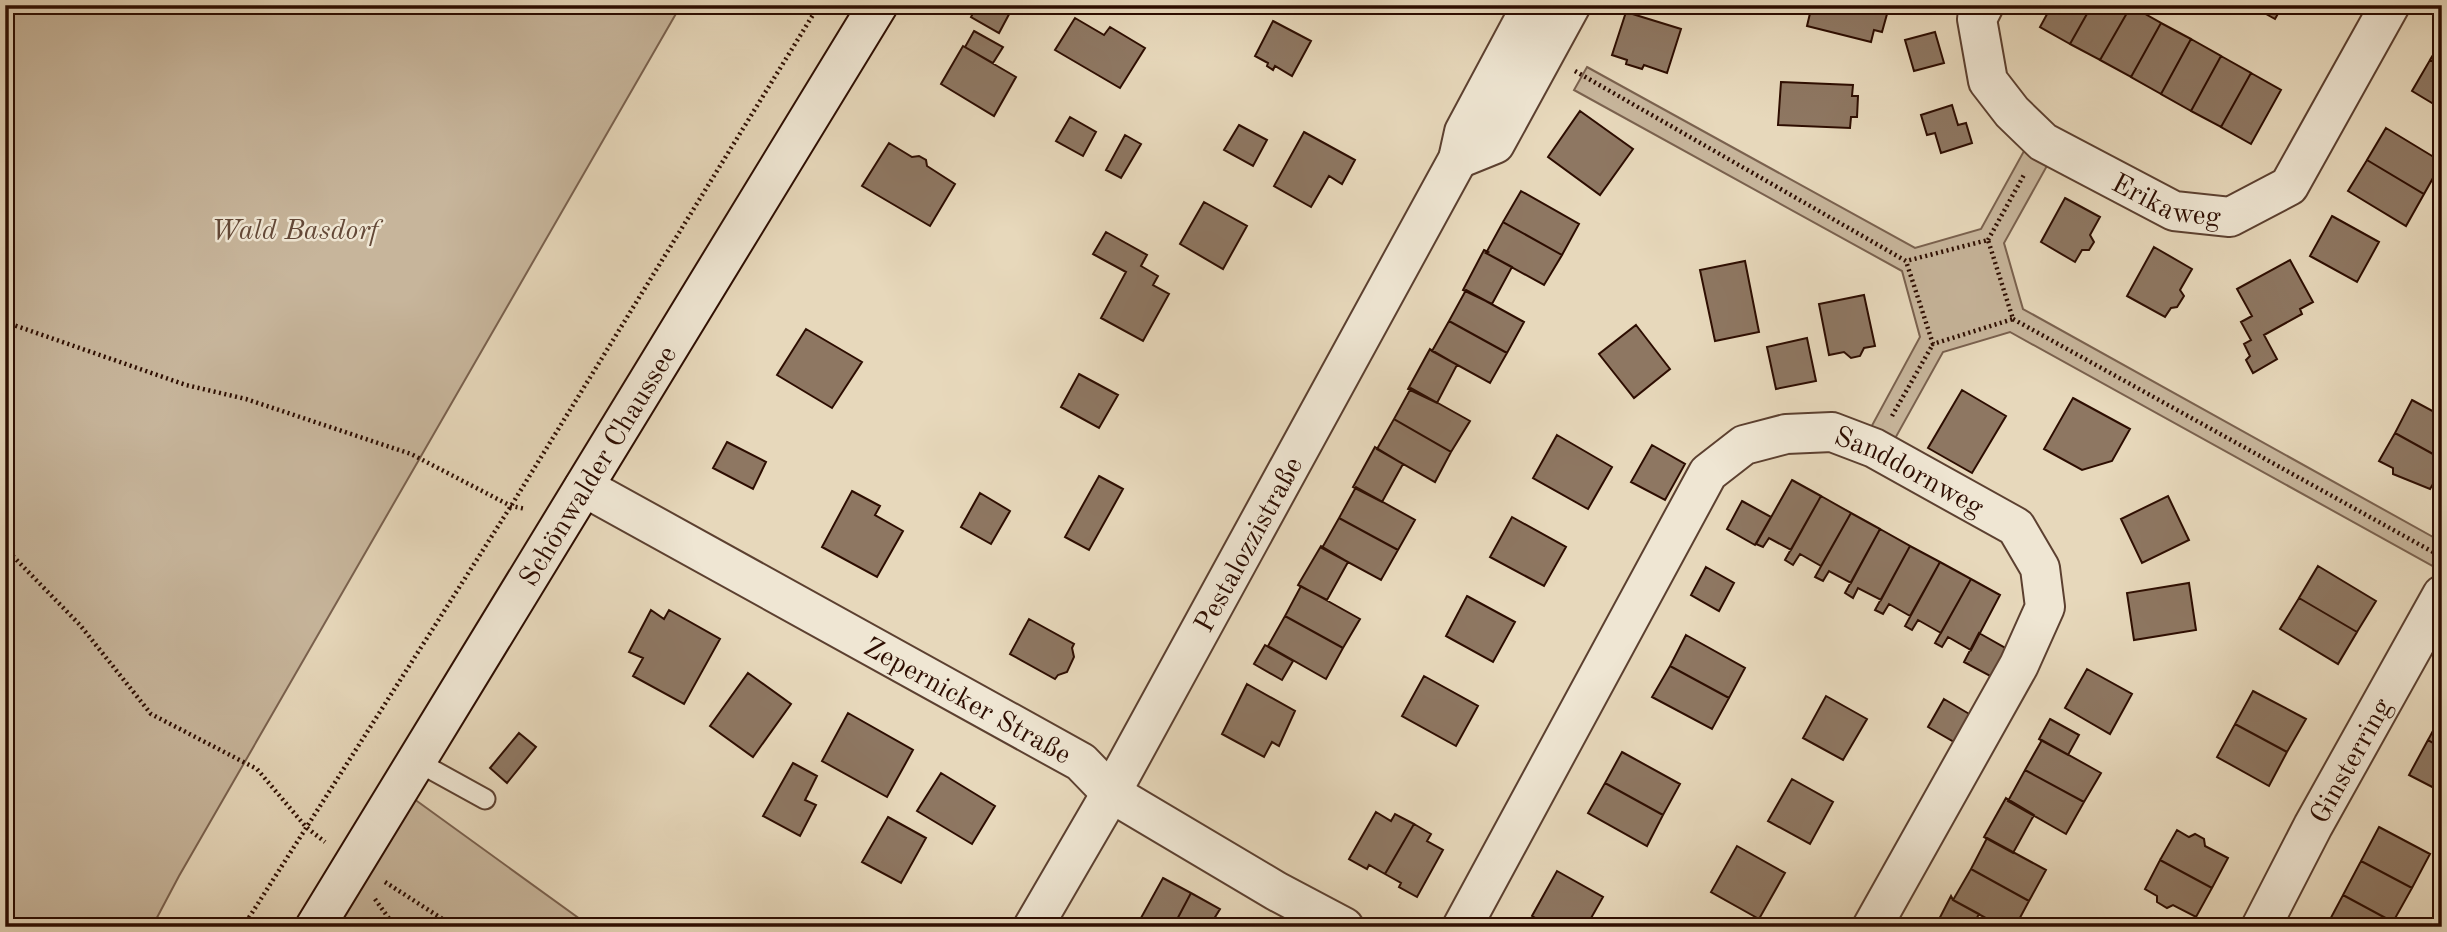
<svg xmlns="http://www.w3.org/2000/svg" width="2447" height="932" viewBox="0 0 2447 932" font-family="'Old Standard TT',serif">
<rect width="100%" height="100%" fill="#e7d8bb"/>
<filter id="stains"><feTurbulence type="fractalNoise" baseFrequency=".00286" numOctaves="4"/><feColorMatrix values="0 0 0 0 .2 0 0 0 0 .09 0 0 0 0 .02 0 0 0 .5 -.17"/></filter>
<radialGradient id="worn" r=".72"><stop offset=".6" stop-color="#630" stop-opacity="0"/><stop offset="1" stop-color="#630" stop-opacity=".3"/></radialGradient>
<path fill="#c7b59b" stroke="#7a614e" stroke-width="2" d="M5,5H681L179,876L152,927H5Z
M1587,67L1915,248L1981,229L2024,151L2048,164L2004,243L2023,309L2442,542L2440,570L2010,332L1943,352L1892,444L1869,431L1920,337L1902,271L1574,90Z
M410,796L591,927H332Z"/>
<path fill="#8e7762" stroke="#2d0d01" stroke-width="2" d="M977,5H1014L999,33L971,17Z
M1812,5H1881L1879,11L1887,14L1882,32L1874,30L1871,42L1807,26Z
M2052,5H2092L2070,44L2040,27Z
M2092,5L2131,6L2100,60L2070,44Z
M2250,5H2283L2275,19Z
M2131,6L2161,23L2131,77L2100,60Z
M1626,12L1681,29L1667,73L1644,65L1642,69L1626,64L1627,60L1612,55Z
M1075,18L1104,35L1110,27L1145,48L1120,88L1055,50Z
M1273,21L1311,41L1292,76L1275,66L1273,70L1267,66L1268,63L1255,56Z
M2161,23L2191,39L2161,94L2131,77Z
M974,31L1003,47L993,63L965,47Z
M1935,32L1944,63L1914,71L1905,40Z
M2191,39L2221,56L2191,111L2161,94Z
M2442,40V67L2430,60Z
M963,46L1016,77L994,116L941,84Z
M2221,56L2251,73L2221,127L2191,111Z
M2430,60L2442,67V109L2412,91Z
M2251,73L2281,90L2251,144L2221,127Z
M1781,82L1853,85L1852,96H1858L1857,117H1851L1850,128L1778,125Z
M1952,105L1958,125L1966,123L1972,143L1941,153L1935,133L1927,135L1921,115Z
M1580,111L1633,149L1600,195L1548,157Z
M1070,117L1096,132L1083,156L1056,141Z
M1239,125L1267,140L1253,166L1224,150Z
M2386,128L2442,162L2424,194L2367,160Z
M1304,132L1355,160L1342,184L1329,176L1311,207L1274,186Z
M1125,135L1141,144L1121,178L1106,170Z
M889,143L912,157L919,156L926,160L927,166L955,184L930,226L862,186Z
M2367,160L2424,194L2406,226L2348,191Z
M1521,191L1579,224L1562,255L1503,222Z
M2065,198L2100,217L2090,235L2094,242L2089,250H2082L2075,262L2041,242Z
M1204,202L1247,226L1223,269L1180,244Z
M2332,216L2379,242L2357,282L2310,256Z
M1503,222L1562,255L1544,285L1486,253Z
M1106,232L1147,255L1141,266L1158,276L1153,285L1169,294L1143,341L1101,318L1126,272L1093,254Z
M2154,247L2192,269L2180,290L2184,296L2177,307L2171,308L2165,317L2127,296Z
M1484,250L1488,252L1486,253L1512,267L1492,304L1463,290Z
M2290,260L2313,302L2300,309L2302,314L2264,335L2277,359L2253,373L2246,360L2250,356L2244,344L2251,340L2241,322L2252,316L2237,289Z
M1745,261L1759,332L1715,341L1700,270Z
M1466,290L1524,322L1507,353L1449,321Z
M1864,295L1875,346L1864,348L1860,356L1851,358L1844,352L1829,355L1819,304Z
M1449,321L1507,353L1490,383L1432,351Z
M1636,325L1670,369L1634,398L1599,354Z
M806,329L862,362L832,408L777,375Z
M1807,338L1816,381L1776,389L1767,347Z
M1430,349L1457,365L1437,403L1408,389Z
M1079,374L1118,395L1099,428L1061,407Z
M1411,388L1470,421L1451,452L1394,419Z
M1962,390L2006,416L1972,473L1928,448Z
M2073,398L2130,429L2112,461L2082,470L2044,449Z
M2412,400L2442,416V459L2395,433Z
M1394,419L1451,452L1435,482L1377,449Z
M2395,433L2442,459V469L2430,489L2393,474V468L2379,461Z
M1557,435L1612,467L1588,509L1533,478Z
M727,442L766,462L753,489L713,468Z
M1652,445L1685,464L1665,500L1631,482Z
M1375,447L1403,464L1382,502L1353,487Z
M1099,476L1123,489L1089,550L1065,537Z
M1792,480L1821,496L1791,550L1769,538L1763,547L1756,544Z
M1356,487L1415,520L1398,550L1339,518Z
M852,491L880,506L875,515L903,531L877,577L822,547Z
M980,493L1010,511L991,544L961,527Z
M1821,496L1851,513L1821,566L1800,554L1793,565L1785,560Z
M2168,496L2189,540L2142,563L2121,519Z
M1742,501L1771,517L1755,545L1727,529Z
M1851,513L1880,529L1851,583L1829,571L1823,581L1815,577Z
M1512,517L1566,547L1544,586L1490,557Z
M1339,518L1398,550L1381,580L1322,548Z
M1880,529L1910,546L1881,600L1858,588L1853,598L1845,593Z
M1321,546L1348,562L1327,600L1298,585Z
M1910,546L1940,562L1910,616L1889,604L1883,614L1875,610Z
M1940,562L1971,579L1941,633L1918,620L1912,630L1905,626Z
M2318,566L2376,601L2357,632L2299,598Z
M1706,567L1734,583L1719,611L1691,595Z
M1971,579L2000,595L1971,650L1948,637L1942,647L1935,643Z
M2189,583L2196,630L2134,640L2127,593Z
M1301,586L1360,619L1343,648L1285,616Z
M1467,596L1515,622L1493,662L1446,636Z
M2299,598L2357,632L2338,664L2280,629Z
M651,610L664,619L669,610L720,639L684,704L633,676L643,658L629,652Z
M1285,616L1343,648L1326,679L1268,646Z
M1029,619L1074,644L1072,648L1074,657L1067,672L1058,675L1055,679L1010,654Z
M1979,633L2007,649L1992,677L1964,662Z
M1686,635L1745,668L1729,698L1670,666Z
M1265,645L1293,661L1282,680L1254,664Z
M1670,666L1729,698L1712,729L1652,697Z
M2087,669L2132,694L2110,734L2065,708Z
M748,673L791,704L753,757L710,726Z
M1424,676L1478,706L1456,746L1402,716Z
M1247,684L1295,711L1279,746L1272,742L1264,757L1222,734Z
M2253,691L2306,719L2287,752L2235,724Z
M1826,696L1867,719L1843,760L1803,738Z
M1944,699L1971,715L1956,743L1928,727Z
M848,713L913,750L887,797L822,761Z
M2442,714V748L2428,740Z
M2050,719L2079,735L2068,755L2039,739Z
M2235,724L2287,752L2269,786L2217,757Z
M519,733L536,747L507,783L490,768Z
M2042,740L2101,773L2084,802L2025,770Z
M2428,740L2442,748V792L2409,775Z
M1622,752L1680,784L1663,815L1605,783Z
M793,763L817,776L805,800L816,805L800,836L763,816Z
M2025,770L2084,802L2066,834L2008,801Z
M941,773L995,806L972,844L917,811Z
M1792,779L1833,802L1810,844L1768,821Z
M1605,783L1663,815L1647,846L1588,813Z
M2006,798L2034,815L2013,853L1984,837Z
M1376,812L1391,821L1395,814L1414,824L1385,874L1369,865L1367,869L1349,859Z
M888,817L926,838L901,883L862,862Z
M1414,824L1431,834L1427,841L1443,850L1417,897L1399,887L1401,883L1385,874Z
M2379,827L2430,854L2412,888L2361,861Z
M2177,830L2189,837L2195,834L2204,839L2205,846L2228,858L2212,888L2160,860Z
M1987,838L2046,870L2029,901L1971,869Z
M1737,846L1785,873L1759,919L1711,892Z
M2160,860L2212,888L2196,917L2173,905L2167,908L2157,902V896L2145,889Z
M2361,861L2412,888L2393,922L2343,895Z
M1971,869L2029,901L2015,927H2002L1953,900Z
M1557,871L1603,897L1586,927H1551L1532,916Z
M1163,878L1191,893L1173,927H1136Z
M1191,893L1220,909L1209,927H1173Z
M2343,895L2393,922L2391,927H2326Z
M1951,896L1953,900L1979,914L1972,927H1935Z"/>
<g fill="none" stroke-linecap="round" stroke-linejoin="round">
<g stroke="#5c4030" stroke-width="23">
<path id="lane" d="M416,761L485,799"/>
</g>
<g stroke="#5c4030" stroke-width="42">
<g id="street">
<path id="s1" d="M1984,5L1977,19L1988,81L2012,112L2043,142L2174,211L2230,217L2289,186L2390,5"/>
<path d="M1458,159L1495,144L1571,5"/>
<path id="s2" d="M584,487L1081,762L1111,793L1276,891L1344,927"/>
<path id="s3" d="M1033,927L1111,793L1458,159L1464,132L1532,5"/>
<path id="s4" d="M1462,927L1708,473L1744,445L1786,434L1832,432L1874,448L2016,527L2040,568L2045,607L2019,665L1872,927"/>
<path id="s5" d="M2261,927L2313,826L2442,595"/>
</g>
</g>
<g stroke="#2d0d01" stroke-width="42">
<g id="secondary">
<path id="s6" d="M315,927L878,5"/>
</g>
</g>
<path stroke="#2d0d01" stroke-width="4.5" stroke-dasharray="2 3.5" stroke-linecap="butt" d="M1575,71L1906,261L1988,240L2013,319L1933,344L1906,261
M1988,240L2025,173
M2013,319L2442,557
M5,322L186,385L246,399L411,454L511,506L526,509
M1892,416L1933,344
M5,548L80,625L151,714L257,769L306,827L325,842
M385,882L455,927
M375,899L395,927
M243,927L511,506L819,5"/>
<use href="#lane" stroke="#efe6d3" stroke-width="19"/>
<use href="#street" stroke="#efe6d3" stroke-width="38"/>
<use href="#secondary" stroke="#efe6d3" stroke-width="38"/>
</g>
<g text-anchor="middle" stroke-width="5" stroke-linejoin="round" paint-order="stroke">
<g font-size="28" fill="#2d0d01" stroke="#efe6d3">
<text dy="10" stroke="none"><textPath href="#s1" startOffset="299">Erikaweg</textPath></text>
<text dy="10" stroke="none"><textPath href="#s6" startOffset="541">Schönwalder Chaussee</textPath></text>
<text dy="10" stroke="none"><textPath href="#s4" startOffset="738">Sanddornweg</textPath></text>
<text dy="10" stroke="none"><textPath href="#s3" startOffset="439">Pestalozzistraße</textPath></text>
<text dy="10" stroke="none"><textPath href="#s2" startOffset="439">Zepernicker Straße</textPath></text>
<text dy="10" stroke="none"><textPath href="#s5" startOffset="189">Ginsterring</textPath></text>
</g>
<g font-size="28" font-style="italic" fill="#634837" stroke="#efe6d3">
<text x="295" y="239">Wald Basdorf</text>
</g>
</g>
<rect width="2447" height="932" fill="none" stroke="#e7d8bb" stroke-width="28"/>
<rect x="7" y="7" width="2433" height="918" fill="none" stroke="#2d0d01" stroke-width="3.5"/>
<rect x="14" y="14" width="2419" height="904" fill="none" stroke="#2d0d01" stroke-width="2"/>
<rect width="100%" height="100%" filter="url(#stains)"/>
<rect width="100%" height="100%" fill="url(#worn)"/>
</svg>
